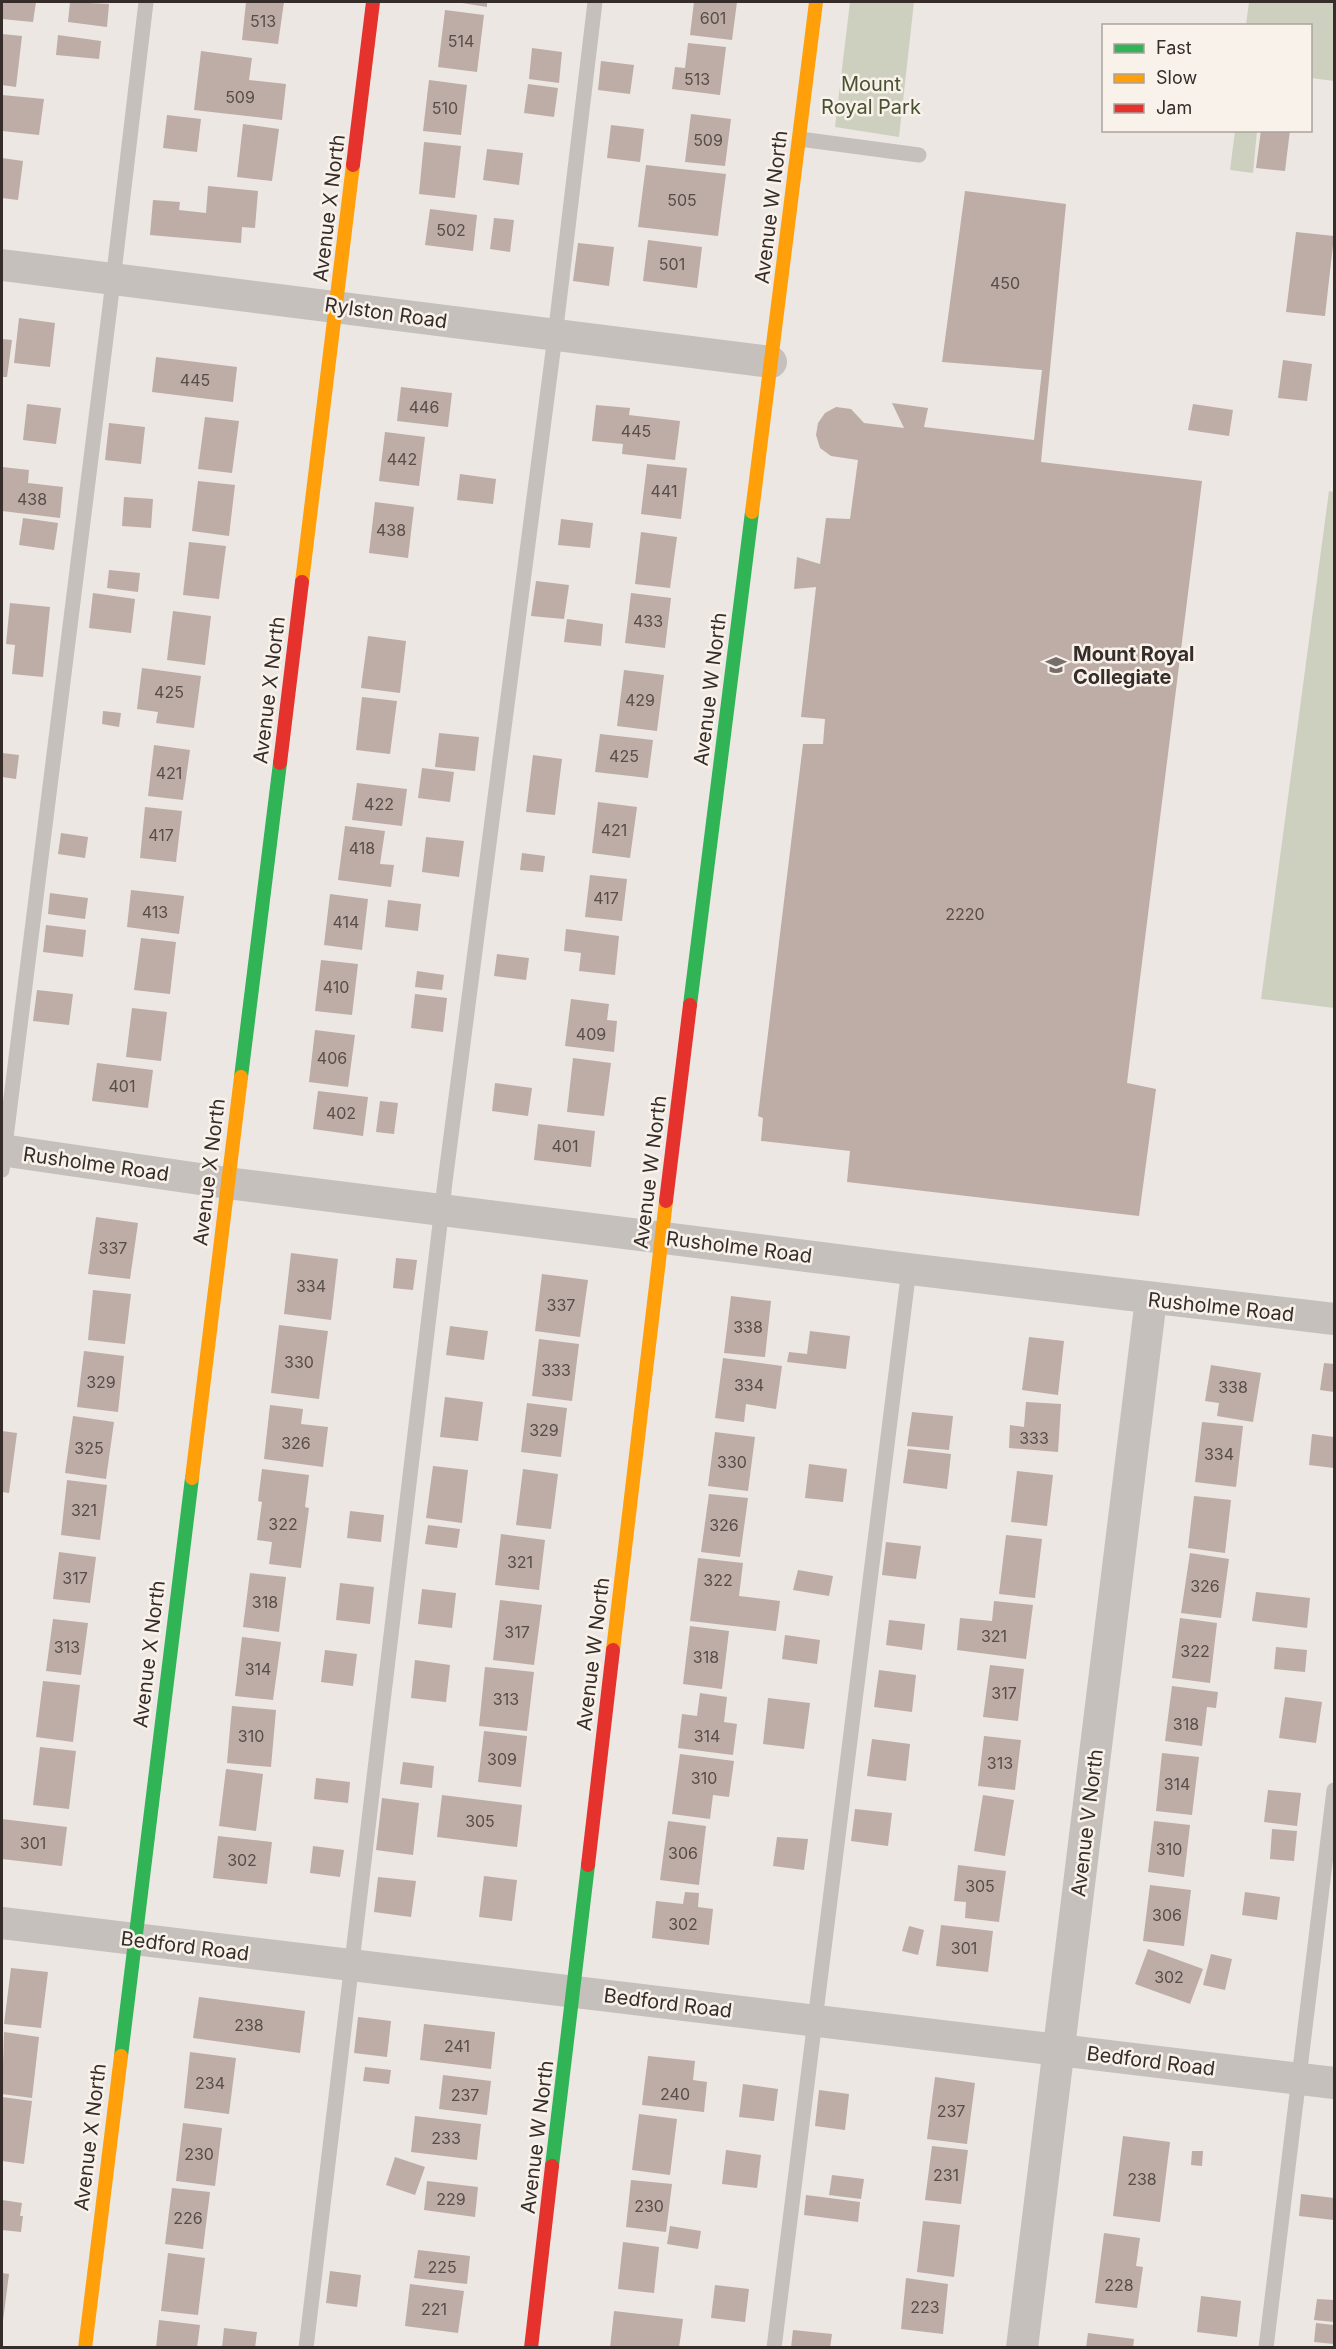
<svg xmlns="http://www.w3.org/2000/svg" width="1336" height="2349" viewBox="0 0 1336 2349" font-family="Inter,sans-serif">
<rect width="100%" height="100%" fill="#ece7e3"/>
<path fill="#ced0bf" d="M850,2H914L899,137L835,127Z
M1249,2H1334V81L1311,78L1310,26L1246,25Z
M1235,131H1257L1253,173L1230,170Z
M1329,491L1334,492V1008L1261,999Z"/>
<path fill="#beaca6" d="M2,2H36L33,22L2,19Z
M70,2L109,4L107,27L68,22Z
M246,2H284L278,44L242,40Z
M456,2H487V7Z
M694,2H737L732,40L690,35Z
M445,10L484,15L477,72L438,67Z
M2,34L22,36L16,87L2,85Z
M58,35L101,41L99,59L56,55Z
M688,43L726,47L720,95L672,89L675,67L685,68Z
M532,48L562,52L559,83L529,79Z
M201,51L252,58L249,80L286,84L282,120L194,110Z
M601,61L634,65L630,94L598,90Z
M429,80L467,85L461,135L423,131Z
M528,84L558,88L554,117L524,113Z
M2,95L44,99L39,135L2,131Z
M691,114L731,119L725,166L685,162Z
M167,115L201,119L197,152L163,148Z
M243,124L279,129L272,181L237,177Z
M611,125L644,129L640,162L607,158Z
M1261,130H1290L1285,171L1256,168Z
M424,142L461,146L455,198L419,194Z
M487,149L523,153L519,185L483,180Z
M2,158L23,161L18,200L2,198Z
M646,165L726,174L718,236L638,227Z
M208,186L258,191L255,228L242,227L241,243L150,235L153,200L180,202L179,210L206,213Z
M965,191L1066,204L1041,462L1202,481L1127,1083L1156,1089L1139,1216L847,1182L850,1151L761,1141L763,1118L758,1116L803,744H823L825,719L801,717L816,587L794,589L797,557L820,564L826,518L850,519L858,460L831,456L820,448L816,435L818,423L825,413L836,407L851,409L864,423L904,428L892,403L928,408L924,427L1034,440L1042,370L942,362Z
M430,209L477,215L473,251L425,245Z
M494,218L514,220L510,252L490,249Z
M1296,232L1334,236L1325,316L1286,312Z
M648,240L702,247L697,288L643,281Z
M578,243L614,247L609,286L573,281Z
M19,318L55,323L50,367L14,363Z
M2,339L12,340L7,377H2Z
M156,357L237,367L233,402L152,392Z
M1283,360L1312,364L1307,401L1278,398Z
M401,387L452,393L448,427L397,421Z
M27,404L61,408L56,444L23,440Z
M1193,404L1233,410L1229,436L1188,430Z
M596,405L630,408L629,415L680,421L675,460L622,454L623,444L592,441Z
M205,417L239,421L232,473L198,469Z
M109,423L145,427L141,464L105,460Z
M385,432L425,437L419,486L379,481Z
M647,464L687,468L681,519L641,514Z
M2,467L29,470L28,483L63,487L60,518L2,511Z
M460,474L496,479L493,504L457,500Z
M198,481L235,485L229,536L192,531Z
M124,497L153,499L151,528L122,526Z
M375,502L414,507L408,558L369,553Z
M23,518L58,523L54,550L19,545Z
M561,519L593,523L590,548L558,545Z
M641,532L677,537L670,588L635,584Z
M189,542L226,546L219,599L183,595Z
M109,570L140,573L138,592L107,588Z
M536,581L569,585L564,619L531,616Z
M93,593L135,599L131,633L89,628Z
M631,593L671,598L665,648L625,643Z
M10,603L50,607L43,677L12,674L15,645L6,644Z
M173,611L211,616L205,665L167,660Z
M567,619L603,624L601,646L564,642Z
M368,636L406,641L400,693L361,688Z
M142,668L201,676L194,728L156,723L158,712L137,709Z
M624,670L664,675L657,731L617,726Z
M362,697L397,701L390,754L356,750Z
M103,711L121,713L119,727L102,724Z
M439,733L479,737L475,771L435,767Z
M600,734L653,740L648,778L595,772Z
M154,745L190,750L183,800L148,796Z
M2,753L19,755L16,779L2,777Z
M533,755L562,759L555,815L526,812Z
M422,768L454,772L450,802L418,798Z
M357,783L407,789L402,826L352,820Z
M598,802L637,807L630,858L592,853Z
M145,807L182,811L176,862L140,858Z
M345,826L385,831L380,864L394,865L391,887L338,880Z
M61,833L88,837L85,858L58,854Z
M426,837L464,841L459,877L422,872Z
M522,853L545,856L543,872L520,870Z
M590,875L627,879L622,921L585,917Z
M131,890L184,896L179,934L127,927Z
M50,893L88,898L85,919L48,914Z
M330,894L368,899L362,950L324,945Z
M388,900L421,904L418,931L385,927Z
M46,925L86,930L83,957L43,952Z
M566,929L619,936L615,975L579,971L581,953L564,951Z
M141,938L176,942L170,994L134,990Z
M497,954L529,958L526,980L494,976Z
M321,960L358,964L352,1015L315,1011Z
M417,971L444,975L442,990L415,987Z
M37,990L73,994L69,1025L33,1021Z
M415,994L447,998L443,1032L411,1028Z
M571,999L609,1004L607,1020L617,1021L614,1052L565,1046Z
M132,1008L167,1012L161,1061L126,1057Z
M315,1030L355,1035L348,1087L309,1082Z
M573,1058L611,1063L604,1116L567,1112Z
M97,1063L153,1070L148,1108L92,1101Z
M495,1083L532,1088L528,1116L492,1111Z
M318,1091L368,1097L363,1136L313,1129Z
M380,1101L398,1103L394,1134L376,1132Z
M538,1124L595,1131L591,1167L534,1160Z
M96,1217L138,1223L130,1279L88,1274Z
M291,1253L338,1259L331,1320L284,1314Z
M396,1258L417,1260L413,1290L393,1288Z
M542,1274L588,1280L580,1337L535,1331Z
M93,1290L131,1294L125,1344L88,1340Z
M731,1296L771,1301L765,1357L724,1353Z
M279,1325L328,1331L319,1399L271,1393Z
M450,1326L488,1331L484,1360L446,1355Z
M810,1331L850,1336L846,1369L787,1362L789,1352L807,1354Z
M1029,1337L1064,1341L1058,1395L1022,1390Z
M539,1339L579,1344L572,1401L532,1396Z
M84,1351L124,1356L118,1412L77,1407Z
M723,1358L782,1366L776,1409L746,1404L744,1422L715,1418Z
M1324,1363L1334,1364V1392L1320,1390Z
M1211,1365L1261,1373L1253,1422L1217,1416L1219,1403L1205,1401Z
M445,1397L483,1402L478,1441L440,1437Z
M1026,1402L1061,1404L1058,1452L1009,1448L1010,1425L1024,1427Z
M527,1403L567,1408L561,1457L521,1452Z
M270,1405L303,1409L301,1424L328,1427L323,1467L264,1459Z
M912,1412L953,1416L949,1450L907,1446Z
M73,1416L114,1422L106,1479L65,1473Z
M1202,1422L1243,1426L1236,1487L1195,1482Z
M2,1431L17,1433L9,1493L2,1492Z
M715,1432L755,1437L748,1491L708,1486Z
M1312,1434L1334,1437V1468L1309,1465Z
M908,1449L951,1454L947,1489L903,1483Z
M809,1464L847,1469L843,1502L805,1498Z
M433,1466L468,1470L462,1523L426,1518Z
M262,1469L309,1475L305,1507L309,1508L301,1568L269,1564L272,1542L257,1540L262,1502L258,1501Z
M523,1469L558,1474L551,1529L516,1525Z
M1017,1471L1053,1475L1047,1526L1011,1522Z
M67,1480L107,1485L100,1540L61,1535Z
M709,1494L748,1498L740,1557L701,1552Z
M1194,1496L1231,1500L1225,1553L1188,1548Z
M350,1511L384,1515L381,1542L347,1538Z
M428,1525L460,1529L457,1548L425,1544Z
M501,1534L545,1540L539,1590L495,1585Z
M1006,1535L1042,1539L1035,1598L999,1594Z
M886,1542L921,1546L916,1579L882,1575Z
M59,1552L96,1557L90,1603L53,1599Z
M1190,1553L1229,1559L1221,1618L1181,1613Z
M698,1558L743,1563L739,1596L780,1601L776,1631L690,1621Z
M798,1570L833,1576L829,1596L793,1590Z
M250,1573L286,1577L279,1632L243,1627Z
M340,1583L374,1587L370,1624L336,1620Z
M422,1589L456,1593L452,1628L418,1624Z
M1256,1592L1310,1598L1307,1628L1252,1621Z
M500,1600L542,1605L534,1665L493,1660Z
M994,1601L1033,1605L1026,1659L957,1650L960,1618L992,1621Z
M1180,1618L1217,1623L1210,1683L1172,1678Z
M53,1619L88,1623L81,1675L46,1671Z
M889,1620L925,1624L922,1650L886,1645Z
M690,1626L729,1631L722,1689L683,1684Z
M785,1635L820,1640L817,1664L782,1659Z
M242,1637L281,1642L273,1700L235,1696Z
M1276,1647L1307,1650L1305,1672L1274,1669Z
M325,1650L357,1654L353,1686L321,1682Z
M415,1660L450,1665L446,1702L411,1698Z
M990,1665L1024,1669L1018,1721L983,1717Z
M485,1667L534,1672L527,1731L479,1726Z
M879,1670L916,1675L912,1712L874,1707Z
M43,1681L80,1685L73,1742L36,1737Z
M1172,1686L1218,1692L1216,1708L1207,1707L1202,1746L1165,1741Z
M700,1693L727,1697L724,1722L737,1724L733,1755L678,1748L682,1714L697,1716Z
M1285,1697L1322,1702L1316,1743L1279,1738Z
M768,1698L810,1703L804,1749L763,1744Z
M232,1706L276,1710L271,1767L227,1763Z
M484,1731L527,1736L521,1787L478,1782Z
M984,1736L1021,1740L1015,1790L978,1786Z
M872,1739L910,1744L906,1781L867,1776Z
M40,1747L76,1751L69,1809L33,1805Z
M1162,1753L1199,1757L1192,1815L1156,1811Z
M680,1754L734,1761L729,1797L713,1795L710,1819L672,1814Z
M403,1762L434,1766L432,1788L400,1784Z
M226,1769L263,1774L256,1831L219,1826Z
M316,1778L350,1782L348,1803L314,1799Z
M1268,1790L1301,1793L1297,1826L1264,1822Z
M442,1795L522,1805L517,1847L437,1837Z
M983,1795L1014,1800L1005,1856L974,1851Z
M382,1798L419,1803L413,1855L376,1850Z
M855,1809L892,1813L888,1846L851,1841Z
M2,1819L67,1827L62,1866L2,1859Z
M668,1821L706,1826L699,1885L660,1880Z
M1154,1821L1190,1825L1184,1877L1148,1872Z
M1272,1829L1297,1831L1294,1861L1270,1859Z
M218,1836L272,1842L267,1884L213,1878Z
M777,1837L808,1839L804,1870L773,1866Z
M313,1846L344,1850L340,1877L310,1873Z
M958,1865L1006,1871L999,1922L965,1918L966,1902L954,1901Z
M484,1876L517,1880L512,1921L479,1917Z
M378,1877L416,1881L411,1917L374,1912Z
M1150,1885L1191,1890L1184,1946L1143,1941Z
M685,1892L699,1893L698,1907L713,1909L709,1945L652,1938L656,1901L683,1904Z
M1245,1892L1280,1897L1277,1920L1242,1915Z
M941,1925L993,1931L988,1972L936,1966Z
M909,1926L924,1930L918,1955L902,1951Z
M1148,1949L1203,1969L1190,2004L1135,1984Z
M1211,1954L1232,1959L1225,1990L1203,1985Z
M11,1968L48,1972L41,2028L4,2024Z
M199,1997L305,2011L300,2053L193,2038Z
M358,2017L391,2021L387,2057L354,2053Z
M424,2024L495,2032L491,2069L420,2060Z
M4,2032L39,2037L32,2098L2,2094Z
M190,2052L236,2058L229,2114L184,2108Z
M648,2056L695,2061L693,2080L707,2082L704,2112L642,2105Z
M365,2067L391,2070L389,2084L363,2081Z
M443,2075L491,2081L487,2115L439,2109Z
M935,2077L975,2083L967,2144L927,2139Z
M743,2084L778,2089L774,2121L739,2117Z
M819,2090L849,2094L845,2130L815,2126Z
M2,2097L32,2101L24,2164L2,2161Z
M639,2114L677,2119L670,2175L632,2170Z
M415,2116L481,2124L477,2160L411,2152Z
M183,2123L222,2128L215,2186L176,2181Z
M1123,2136L1170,2142L1160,2222L1113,2216Z
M932,2146L968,2150L961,2204L925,2200Z
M726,2150L761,2155L757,2188L722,2184Z
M1192,2151H1203L1202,2166L1191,2165Z
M395,2157L425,2167L415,2195L386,2185Z
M832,2175L864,2179L861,2199L829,2195Z
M631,2180L672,2184L666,2232L626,2227Z
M427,2181L478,2187L475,2217L424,2210Z
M172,2188L210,2192L203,2249L165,2244Z
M1301,2194L1334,2198V2220L1299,2216Z
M806,2195L860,2202L858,2222L804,2215Z
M2,2200L22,2203L20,2216H23L21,2232L2,2230Z
M923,2221L960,2225L954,2277L917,2272Z
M670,2226L701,2231L698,2249L667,2244Z
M1104,2233L1140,2238L1136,2266L1143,2267L1137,2308L1095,2303Z
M623,2242L659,2247L654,2293L618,2289Z
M418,2250L470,2256L467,2284L414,2278Z
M168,2253L205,2258L198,2315L161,2311Z
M330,2271L361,2275L357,2307L326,2303Z
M2,2273L9,2274L3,2321H2Z
M906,2278L948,2284L943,2334L901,2329Z
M410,2284L464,2291L458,2333L405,2326Z
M715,2285L749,2289L745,2322L711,2318Z
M1201,2296L1241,2301L1237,2337L1197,2332Z
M1317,2299L1334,2300V2322L1314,2320Z
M614,2311L683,2319L679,2348H610Z
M159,2320L200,2325L197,2348H156Z
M1316,2323L1334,2325V2344L1314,2342Z
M224,2328L257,2332L255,2348H222Z
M793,2330L832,2334L830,2348H791Z
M1088,2333L1134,2339L1133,2348H1086Z"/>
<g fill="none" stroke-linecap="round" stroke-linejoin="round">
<path stroke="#c5c0bc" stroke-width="15" d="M800,139L919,155
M2,1170L110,306L146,2
M306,2348L445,1182L555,336L595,2
M774,2348L909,1269
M1266,2348L1334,1790"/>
<path stroke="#c5c0bc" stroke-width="32" d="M2,265L771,362
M2,1150L227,1183L909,1269L1334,1319
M2,1923L1334,2083
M1022,2348L1151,1299"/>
<path stroke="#30b455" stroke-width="14" d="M690,1005L752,512
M241,1077L280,763
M121,2056L192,1478
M552,2166L588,1865"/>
<path stroke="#ff9f0a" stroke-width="14" d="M752,512L816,2
M302,582L353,165
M192,1478L241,1077
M613,1650L666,1201
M85,2348L121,2056"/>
<path stroke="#e5322d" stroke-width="14" d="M353,165L373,2
M280,763L302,582
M666,1201L690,1005
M588,1865L613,1650
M531,2348L552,2166"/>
</g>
<defs>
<g id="school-bare" transform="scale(1.62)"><path d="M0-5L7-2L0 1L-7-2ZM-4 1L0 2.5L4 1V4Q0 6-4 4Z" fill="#766e6b" stroke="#f8f2eb" stroke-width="2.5" paint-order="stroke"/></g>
</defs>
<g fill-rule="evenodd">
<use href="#school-bare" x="1056" y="665"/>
</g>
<g text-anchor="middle" stroke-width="5" stroke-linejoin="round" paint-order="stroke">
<g font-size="16" fill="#584d49">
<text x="713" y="24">601</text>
<text x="263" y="27">513</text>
<text x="461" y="47">514</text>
<text x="697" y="85">513</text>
<text x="240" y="103">509</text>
<text x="445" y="114">510</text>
<text x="708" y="146">509</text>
<text x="682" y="206">505</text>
<text x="451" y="236">502</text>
<text x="672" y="270">501</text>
<text x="1005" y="289">450</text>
<text x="195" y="386">445</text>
<text x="424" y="413">446</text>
<text x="636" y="437">445</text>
<text x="402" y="465">442</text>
<text x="664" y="497">441</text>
<text x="32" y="505">438</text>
<text x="391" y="536">438</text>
<text x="648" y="627">433</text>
<text x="169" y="698">425</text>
<text x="640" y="706">429</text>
<text x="624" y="762">425</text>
<text x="169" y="779">421</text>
<text x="379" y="810">422</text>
<text x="614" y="836">421</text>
<text x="161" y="841">417</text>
<text x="362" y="854">418</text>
<text x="606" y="904">417</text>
<text x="155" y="918">413</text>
<text x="965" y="920">2220</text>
<text x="346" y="928">414</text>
<text x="336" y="993">410</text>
<text x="591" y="1040">409</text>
<text x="332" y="1064">406</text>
<text x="122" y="1092">401</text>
<text x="341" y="1119">402</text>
<text x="565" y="1152">401</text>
<text x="113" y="1254">337</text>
<text x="311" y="1292">334</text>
<text x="561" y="1311">337</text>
<text x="748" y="1333">338</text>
<text x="299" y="1368">330</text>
<text x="556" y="1376">333</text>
<text x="101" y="1388">329</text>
<text x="749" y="1391">334</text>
<text x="1233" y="1393">338</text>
<text x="544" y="1436">329</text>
<text x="1034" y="1444">333</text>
<text x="296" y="1449">326</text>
<text x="89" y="1454">325</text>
<text x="1219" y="1460">334</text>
<text x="732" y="1468">330</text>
<text x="84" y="1516">321</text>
<text x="283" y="1530">322</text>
<text x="724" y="1531">326</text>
<text x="520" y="1568">321</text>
<text x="75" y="1584">317</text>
<text x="718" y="1586">322</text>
<text x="1205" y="1592">326</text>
<text x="265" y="1608">318</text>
<text x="517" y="1638">317</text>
<text x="994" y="1642">321</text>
<text x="67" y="1653">313</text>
<text x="1195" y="1657">322</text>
<text x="706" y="1663">318</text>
<text x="258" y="1675">314</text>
<text x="1004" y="1699">317</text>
<text x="506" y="1705">313</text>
<text x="1186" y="1730">318</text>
<text x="251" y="1742">310</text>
<text x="707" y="1742">314</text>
<text x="502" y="1765">309</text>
<text x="1000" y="1769">313</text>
<text x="704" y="1784">310</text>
<text x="1177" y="1790">314</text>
<text x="480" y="1827">305</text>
<text x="33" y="1849">301</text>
<text x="1169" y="1855">310</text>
<text x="683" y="1859">306</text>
<text x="242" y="1866">302</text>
<text x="980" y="1892">305</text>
<text x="1167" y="1921">306</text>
<text x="683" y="1930">302</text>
<text x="964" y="1954">301</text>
<text x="1169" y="1983">302</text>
<text x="249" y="2031">238</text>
<text x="457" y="2052">241</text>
<text x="210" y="2089">234</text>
<text x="675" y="2100">240</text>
<text x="465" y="2101">237</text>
<text x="951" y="2117">237</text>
<text x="446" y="2144">233</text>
<text x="199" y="2160">230</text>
<text x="946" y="2181">231</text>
<text x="1142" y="2185">238</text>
<text x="451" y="2205">229</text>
<text x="649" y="2212">230</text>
<text x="188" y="2224">226</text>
<text x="442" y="2273">225</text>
<text x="1119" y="2291">228</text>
<text x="925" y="2313">223</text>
<text x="434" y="2315">221</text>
</g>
<g font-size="20" fill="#485231" stroke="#f8f2eb">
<text x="871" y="91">Mount<tspan x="871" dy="23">Royal Park</tspan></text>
</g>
<g font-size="20" fill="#362d2a" stroke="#f8f2eb">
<text transform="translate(771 207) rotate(-83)" y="7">Avenue W North</text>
<text transform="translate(329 208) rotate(-83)" y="7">Avenue X North</text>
<text transform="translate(386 313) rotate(8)" y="7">Rylston Road</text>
<text transform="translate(710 689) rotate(-83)" y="7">Avenue W North</text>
<text transform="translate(269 690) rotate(-83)" y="7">Avenue X North</text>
<text transform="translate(96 1164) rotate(8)" y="7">Rusholme Road</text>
<text transform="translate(209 1172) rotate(-83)" y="7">Avenue X North</text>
<text transform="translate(650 1172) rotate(-83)" y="7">Avenue W North</text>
<text transform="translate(739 1247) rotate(7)" y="7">Rusholme Road</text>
<text transform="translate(1221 1307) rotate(6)" y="7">Rusholme Road</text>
<text transform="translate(149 1654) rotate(-83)" y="7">Avenue X North</text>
<text transform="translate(593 1654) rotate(-83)" y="7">Avenue W North</text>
<text transform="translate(1087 1823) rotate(-83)" y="7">Avenue V North</text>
<text transform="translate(185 1946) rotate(7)" y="7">Bedford Road</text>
<text transform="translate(668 2003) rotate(7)" y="7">Bedford Road</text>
<text transform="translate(1151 2061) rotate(7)" y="7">Bedford Road</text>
<text transform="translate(90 2137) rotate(-83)" y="7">Avenue X North</text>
<text transform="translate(537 2137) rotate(-83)" y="7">Avenue W North</text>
</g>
<g font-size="20" font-weight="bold" fill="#362d2a" stroke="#f8f2eb" text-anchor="start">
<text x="1073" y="661">Mount Royal<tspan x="1073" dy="23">Collegiate</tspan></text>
</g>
</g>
<rect width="1336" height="2349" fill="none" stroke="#362d2a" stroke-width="6"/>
<rect x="1102" y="24" width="210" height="108" fill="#f8f2eb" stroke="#aaa39e" stroke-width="1.5"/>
<rect x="1114" y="44" width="30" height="9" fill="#30b455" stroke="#aaa39e" stroke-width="1.5"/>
<text x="1156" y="54" font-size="18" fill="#362d2a">Fast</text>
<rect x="1114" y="74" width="30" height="9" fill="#ff9f0a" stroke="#aaa39e" stroke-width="1.5"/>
<text x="1156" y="84" font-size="18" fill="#362d2a">Slow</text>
<rect x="1114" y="104" width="30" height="9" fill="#e5322d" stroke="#aaa39e" stroke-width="1.5"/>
<text x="1156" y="114" font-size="18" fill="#362d2a">Jam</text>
</svg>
